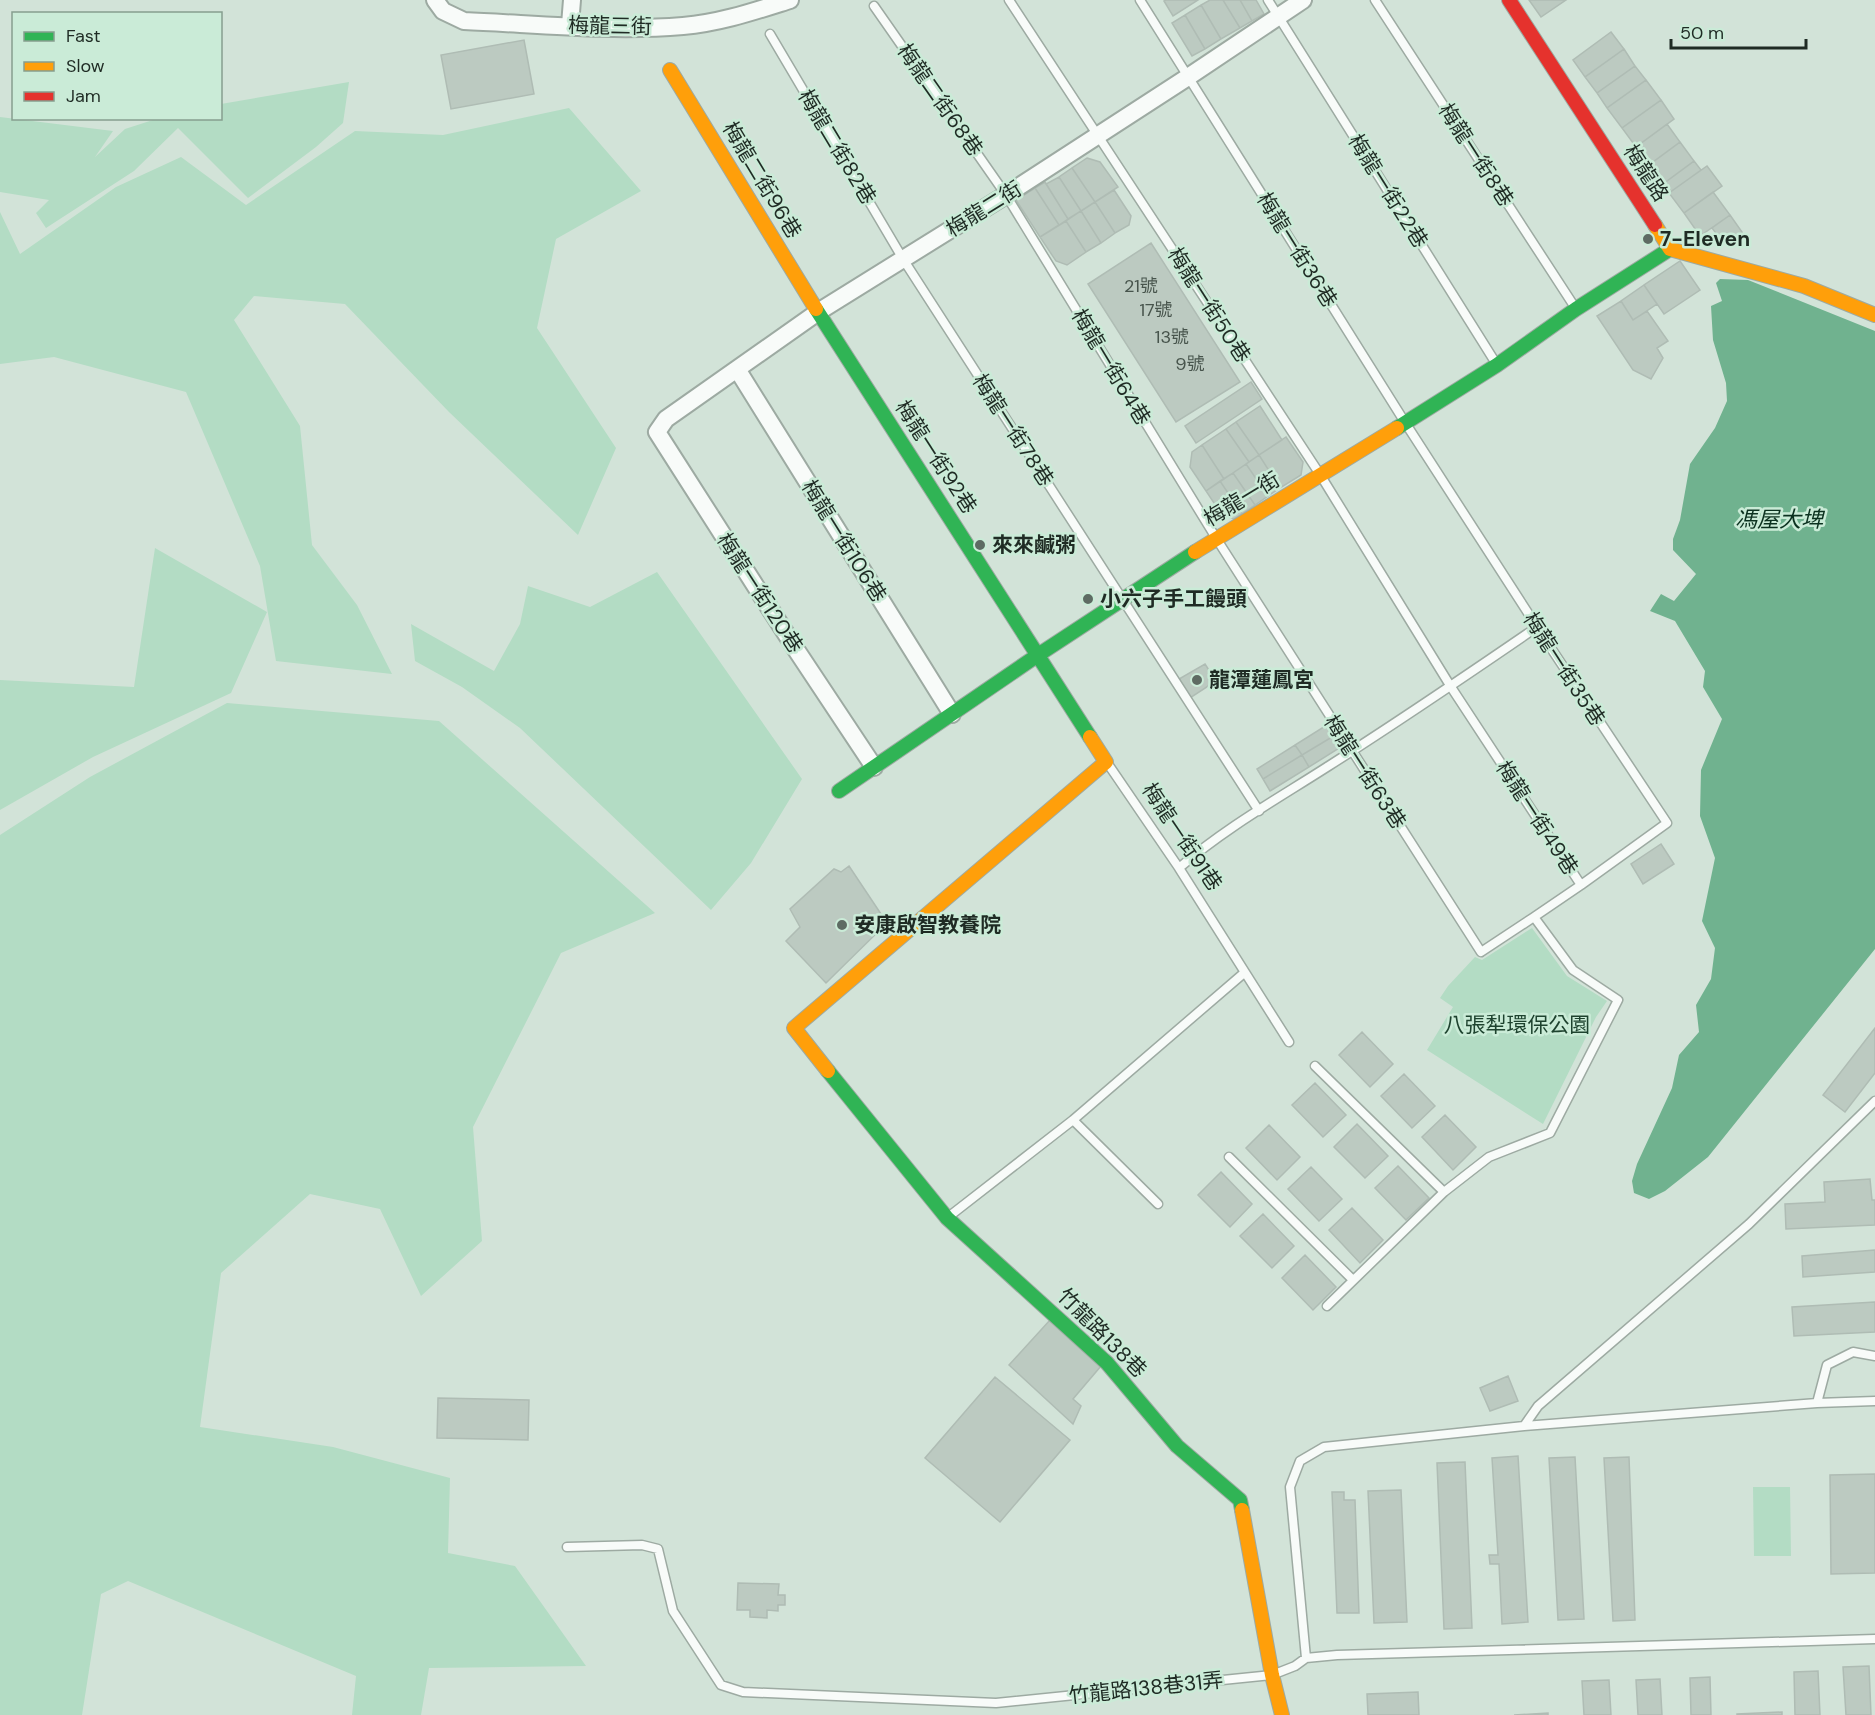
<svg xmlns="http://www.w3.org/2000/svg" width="1875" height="1715" viewBox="0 0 1875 1715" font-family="'DM Sans','Noto Sans TC',sans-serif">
<rect width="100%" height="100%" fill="#d2e3d8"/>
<path fill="#b3dcc4" d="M349,82L343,123L316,147L248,198L178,128L134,171L46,228L36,213L49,200L0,192V117L113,131L95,157L125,129L156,119L220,118L221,104Z
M569,108L641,191L556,239L537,328L616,448L578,535L449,412L345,304L254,296L234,320L300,426L312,545L357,605L392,674L276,661L260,566L186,392L54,357L0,364V212L20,254L116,187L181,157L246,205L355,131L443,135Z
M155,548L267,612L231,693L93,757L0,810V680L134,687Z
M657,572L802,779L751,863L711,910L520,728L462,687L415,661L411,624L494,671L520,624L528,586L590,607Z
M227,703L439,721L655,913L561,953L473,1127L482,1241L421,1296L380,1209L310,1194L221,1273L200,1427L333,1447L450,1478L448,1553L515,1566L586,1666L429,1668L421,1715H352L356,1676L128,1581L101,1594L82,1715H0V835L90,777Z
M1532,928L1567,976L1607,1001L1596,1017L1543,1124L1427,1050L1453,1007L1440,998L1448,986L1475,957L1482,960Z
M1753,1487H1790L1791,1556H1754Z"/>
<path fill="#70b28f" d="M1720,279L1748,280L1875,331V949L1708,1157L1665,1191L1649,1199L1634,1193L1632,1181L1637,1164L1672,1088L1679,1055L1699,1032L1696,1005L1711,979L1715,948L1702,921L1715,858L1700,816L1701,770L1722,719L1703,687L1705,671L1675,621L1650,611L1661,594L1674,601L1696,574L1673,550V539L1680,520L1690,464L1715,428L1727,401L1726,383L1713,340L1711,306L1722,301L1716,283Z"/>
<path fill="#bccac1" stroke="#afbcb4" stroke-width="1.5" d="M1166,0H1198L1173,16L1164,1Z
M1210,0H1223L1240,28L1221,39L1201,5Z
M1223,0H1240L1252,21L1240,28Z
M1240,0H1256L1264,14L1252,21Z
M1529,0H1566L1541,17Z
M1201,5L1221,39L1205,49L1185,15Z
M1185,15L1205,49L1192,56L1172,23Z
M1611,32L1624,49L1585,77L1573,60Z
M524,40L534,94L451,109L441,55Z
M1624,49L1635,66L1597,93L1585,77Z
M1635,66L1646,80L1607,108L1597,93Z
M1646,80L1661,100L1622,128L1607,108Z
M1661,100L1674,119L1636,147L1622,128Z
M1667,124L1680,142L1649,165L1636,147Z
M1680,142L1694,161L1663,184L1649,165Z
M1087,158L1100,162L1118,187L1095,202L1072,168Z
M1694,161L1701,170L1669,193L1663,184Z
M1707,166L1722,186L1684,213L1669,193Z
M1072,168L1095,202L1081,211L1059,177Z
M1059,177L1081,211L1068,219L1046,184Z
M1045,182L1068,219L1059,225L1035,188Z
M1035,188L1059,225L1040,237L1016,200Z
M1114,190L1131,216L1129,225L1115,233L1095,202Z
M1713,192L1730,215L1700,236L1684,213Z
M1095,202L1115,233L1101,243L1081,211Z
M1081,211L1101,243L1086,252L1066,221Z
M1730,215L1742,232L1724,244L1712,228Z
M1066,221L1086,252L1067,265L1056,261L1040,237Z
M1151,243L1240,382L1176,422L1088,284Z
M1680,261L1700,290L1664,314L1644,285Z
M1644,285L1657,304L1633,320L1621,301Z
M1621,301L1633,320L1647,311L1668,341L1657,348L1663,358L1651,379L1633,370L1597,316Z
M1251,382L1262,399L1196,443L1185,426Z
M1260,406L1282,440L1259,455L1236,422Z
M1236,422L1259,455L1249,462L1226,429Z
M1226,429L1249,462L1224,479L1202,445Z
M1286,437L1303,462L1301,475L1280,488L1259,455Z
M1202,445L1224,479L1206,491L1190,467L1192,452Z
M1259,455L1280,488L1268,496L1246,464Z
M1246,464L1268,496L1255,505L1233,473Z
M1233,473L1255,505L1242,514L1220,481Z
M1220,481L1242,514L1234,519L1222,515L1206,491Z
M1205,664L1216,681L1190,698L1179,679Z
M1330,723L1337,734L1302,755L1295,745Z
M1337,734L1344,745L1309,767L1302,755Z
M1295,745L1302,755L1263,779L1257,769Z
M1302,755L1309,767L1270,791L1263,779Z
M1661,844L1674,864L1643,884L1631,864Z
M849,866L887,923L826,983L786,941L800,927L790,909L834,869L841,872Z
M1875,1028V1073L1845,1112L1823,1095Z
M1362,1032L1393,1064L1370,1087L1339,1055Z
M1404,1074L1435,1106L1412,1128L1381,1096Z
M1315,1083L1346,1115L1323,1137L1292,1105Z
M1445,1115L1476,1147L1453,1170L1422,1137Z
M1357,1124L1388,1156L1365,1178L1334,1147Z
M1269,1125L1300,1157L1277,1180L1246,1148Z
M1398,1166L1429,1198L1406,1220L1375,1188Z
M1311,1167L1342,1199L1319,1221L1288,1189Z
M1221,1172L1252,1204L1230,1227L1198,1195Z
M1870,1179L1872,1200H1875V1225L1786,1229L1785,1204L1825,1202L1824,1182Z
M1352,1208L1383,1240L1360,1263L1329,1230Z
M1263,1214L1294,1246L1272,1268L1240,1236Z
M1875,1250V1272L1803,1277L1802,1256Z
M1305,1255L1336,1287L1313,1310L1282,1278Z
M1875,1302V1332L1794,1336L1792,1307Z
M1050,1320L1101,1366L1073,1399L1081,1406L1073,1424L1009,1365Z
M1508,1376L1518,1401L1490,1411L1480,1388Z
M995,1377L1070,1440L1000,1522L925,1458Z
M438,1398L529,1400L528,1440L437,1438Z
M1518,1456L1528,1622L1502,1624L1499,1564H1490L1489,1555H1498L1492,1458Z
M1575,1457L1584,1619L1558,1620L1549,1458Z
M1629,1457L1635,1620L1613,1621L1604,1458Z
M1465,1462L1472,1628L1444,1629L1437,1463Z
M1875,1474V1573L1831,1574L1830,1475Z
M1401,1490L1407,1622L1374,1623L1368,1491Z
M1332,1492H1344V1500H1355L1359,1613H1337Z
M738,1583L779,1584L778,1595H785V1605H778V1611L767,1610V1618L750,1617V1610H737Z
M1869,1666L1871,1715H1846L1843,1667Z
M1818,1671L1820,1715H1795L1794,1672Z
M1710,1677L1711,1715H1691L1690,1678Z
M1660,1679L1662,1715H1638L1636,1680Z
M1609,1680L1611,1715H1584L1582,1681Z
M1418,1692L1419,1715H1368L1367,1694Z
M1782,1712V1715H1737V1714Z
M1548,1713V1715H1514Z"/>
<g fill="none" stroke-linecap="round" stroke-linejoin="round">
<g stroke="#9daaa2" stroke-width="11">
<path id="lane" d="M1009,0L1321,476L1451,687L1581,885L1534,917L1573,970L1618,1000L1550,1133L1489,1157L1444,1192L1327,1306
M1140,0L1406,424L1537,627L1667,823L1581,885
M1268,0L1497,365
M1375,0L1576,309
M874,6L1006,195L1216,538L1481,952L1534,917
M770,34L903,259L1259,811
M1108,764L1179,868L1289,1042
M1179,868C1224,829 1277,799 1327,767C1398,722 1467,675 1537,627
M1315,1066L1444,1192
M1875,1101L1749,1224L1538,1406L1524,1426L1324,1447L1300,1461L1290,1487L1306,1658L1337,1655L1875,1639
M1073,1120L1158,1204
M1229,1157L1353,1280
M947,1218L1073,1120L1244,973
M1817,1403L1827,1365L1853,1352L1875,1356
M1524,1426L1817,1403L1875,1401
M567,1547L642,1545L658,1549L673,1611L721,1685L743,1692L996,1703L1272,1675L1295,1666L1306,1658"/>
</g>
<g stroke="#9daaa2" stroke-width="20">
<path id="street" d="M435,0L443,11L464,21C536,24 611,32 683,26C720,23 755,11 790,0
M570,25L572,0
M737,369L952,714
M874,767L797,651L657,432L666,419L818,312L1006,195L1188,77L1303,0"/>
</g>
<g stroke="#9daaa2" stroke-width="16">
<path id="fast" d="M816,309L1090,737
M1397,428L1497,365L1576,309L1670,249
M839,791L1038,655L1195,552
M828,1071L947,1218L1107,1363L1177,1446L1240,1500L1242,1510"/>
</g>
<g stroke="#9daaa2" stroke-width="16">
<path id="slow" d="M670,70L816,309
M1655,225L1670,249L1804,286L1875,315
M1195,552L1397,428
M828,1071L794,1028L1106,762L1090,737
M1242,1510L1272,1675L1282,1715"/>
</g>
<g stroke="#9daaa2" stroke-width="16">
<path id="jam" d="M1509,0L1655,225"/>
</g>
<use href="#lane" stroke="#f8fbf9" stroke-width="8"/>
<use href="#street" stroke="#f8fbf9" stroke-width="16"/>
<use href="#fast" stroke="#30b455" stroke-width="14"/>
<use href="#slow" stroke="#ff9f0a" stroke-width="14"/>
<use href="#jam" stroke="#e5322d" stroke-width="14"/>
</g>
<g fill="#5e6b63" stroke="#caebd7" stroke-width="2">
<circle cx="1648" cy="239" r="6"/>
<circle cx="980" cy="545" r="6"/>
<circle cx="1088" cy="599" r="6"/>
<circle cx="1197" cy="680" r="6"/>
<circle cx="842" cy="925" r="6"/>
</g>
<g text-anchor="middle" stroke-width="5" stroke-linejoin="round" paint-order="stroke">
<g font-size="18" fill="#47544c">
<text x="1141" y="292">21號</text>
<text x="1156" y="316">17號</text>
<text x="1172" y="343">13號</text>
<text x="1190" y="370">9號</text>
</g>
<g font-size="21" fill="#1f2b24" stroke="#caebd7">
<text transform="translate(610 26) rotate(1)" y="7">梅龍三街</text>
<text transform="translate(940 100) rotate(55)" y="7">梅龍二街68巷</text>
<text transform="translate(837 147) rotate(59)" y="7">梅龍二街82巷</text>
<text transform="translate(1476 155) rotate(57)" y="7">梅龍一街8巷</text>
<text transform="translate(1646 173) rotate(57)" y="7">梅龍路</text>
<text transform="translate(762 180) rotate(59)" y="7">梅龍二街96巷</text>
<text transform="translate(1388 191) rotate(58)" y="7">梅龍一街22巷</text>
<text transform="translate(984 209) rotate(-32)" y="7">梅龍二街</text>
<text transform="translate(1297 250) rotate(58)" y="7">梅龍一街36巷</text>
<text transform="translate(1209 305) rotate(57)" y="7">梅龍一街50巷</text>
<text transform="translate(1111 367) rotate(59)" y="7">梅龍一街64巷</text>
<text transform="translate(1013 430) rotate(57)" y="7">梅龍一街78巷</text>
<text transform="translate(936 457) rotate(57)" y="7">梅龍一街92巷</text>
<text transform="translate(1242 499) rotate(-31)" y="7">梅龍一街</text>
<text transform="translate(844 541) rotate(58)" y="7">梅龍一街106巷</text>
<text transform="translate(760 593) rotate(57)" y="7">梅龍一街120巷</text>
<text transform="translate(1564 669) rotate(57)" y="7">梅龍一街35巷</text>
<text transform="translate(1365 772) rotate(57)" y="7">梅龍一街63巷</text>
<text transform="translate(1537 818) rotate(57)" y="7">梅龍一街49巷</text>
<text transform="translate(1182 837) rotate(56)" y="7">梅龍一街91巷</text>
<text transform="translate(1102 1333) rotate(45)" y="7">竹龍路138巷</text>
<text transform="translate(1146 1688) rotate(-6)" y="7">竹龍路138巷31弄</text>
</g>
<g font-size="21" font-weight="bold" fill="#1f2b24" stroke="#caebd7" text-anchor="start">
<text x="1660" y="246">7-Eleven</text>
<text x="992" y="552">來來鹹粥</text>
<text x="1100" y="606">小六子手工饅頭</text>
<text x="1209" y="687">龍潭蓮鳳宮</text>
<text x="854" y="932">安康啟智教養院</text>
</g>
<g font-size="21" fill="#1e432f" stroke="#caebd7">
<text x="1517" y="1032">八張犁環保公園</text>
</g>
<g font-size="22" font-style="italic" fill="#0b311f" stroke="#caebd7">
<text x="1779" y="527">馮屋大埤</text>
</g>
</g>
<rect x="12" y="12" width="210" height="108" fill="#caebd7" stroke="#869e8f" stroke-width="1.5"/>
<rect x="24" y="32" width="30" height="9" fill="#30b455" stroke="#869e8f" stroke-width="1.5"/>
<text x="66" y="42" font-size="18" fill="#1f2b24">Fast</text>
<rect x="24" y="62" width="30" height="9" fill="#ff9f0a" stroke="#869e8f" stroke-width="1.5"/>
<text x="66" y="72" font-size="18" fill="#1f2b24">Slow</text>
<rect x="24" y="92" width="30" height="9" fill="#e5322d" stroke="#869e8f" stroke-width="1.5"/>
<text x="66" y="102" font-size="18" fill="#1f2b24">Jam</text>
<path d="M1671 39v9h135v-9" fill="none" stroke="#1f2b24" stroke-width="3"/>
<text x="1680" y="39" font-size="18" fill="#1f2b24" stroke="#caebd7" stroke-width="4.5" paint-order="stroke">50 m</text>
</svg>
